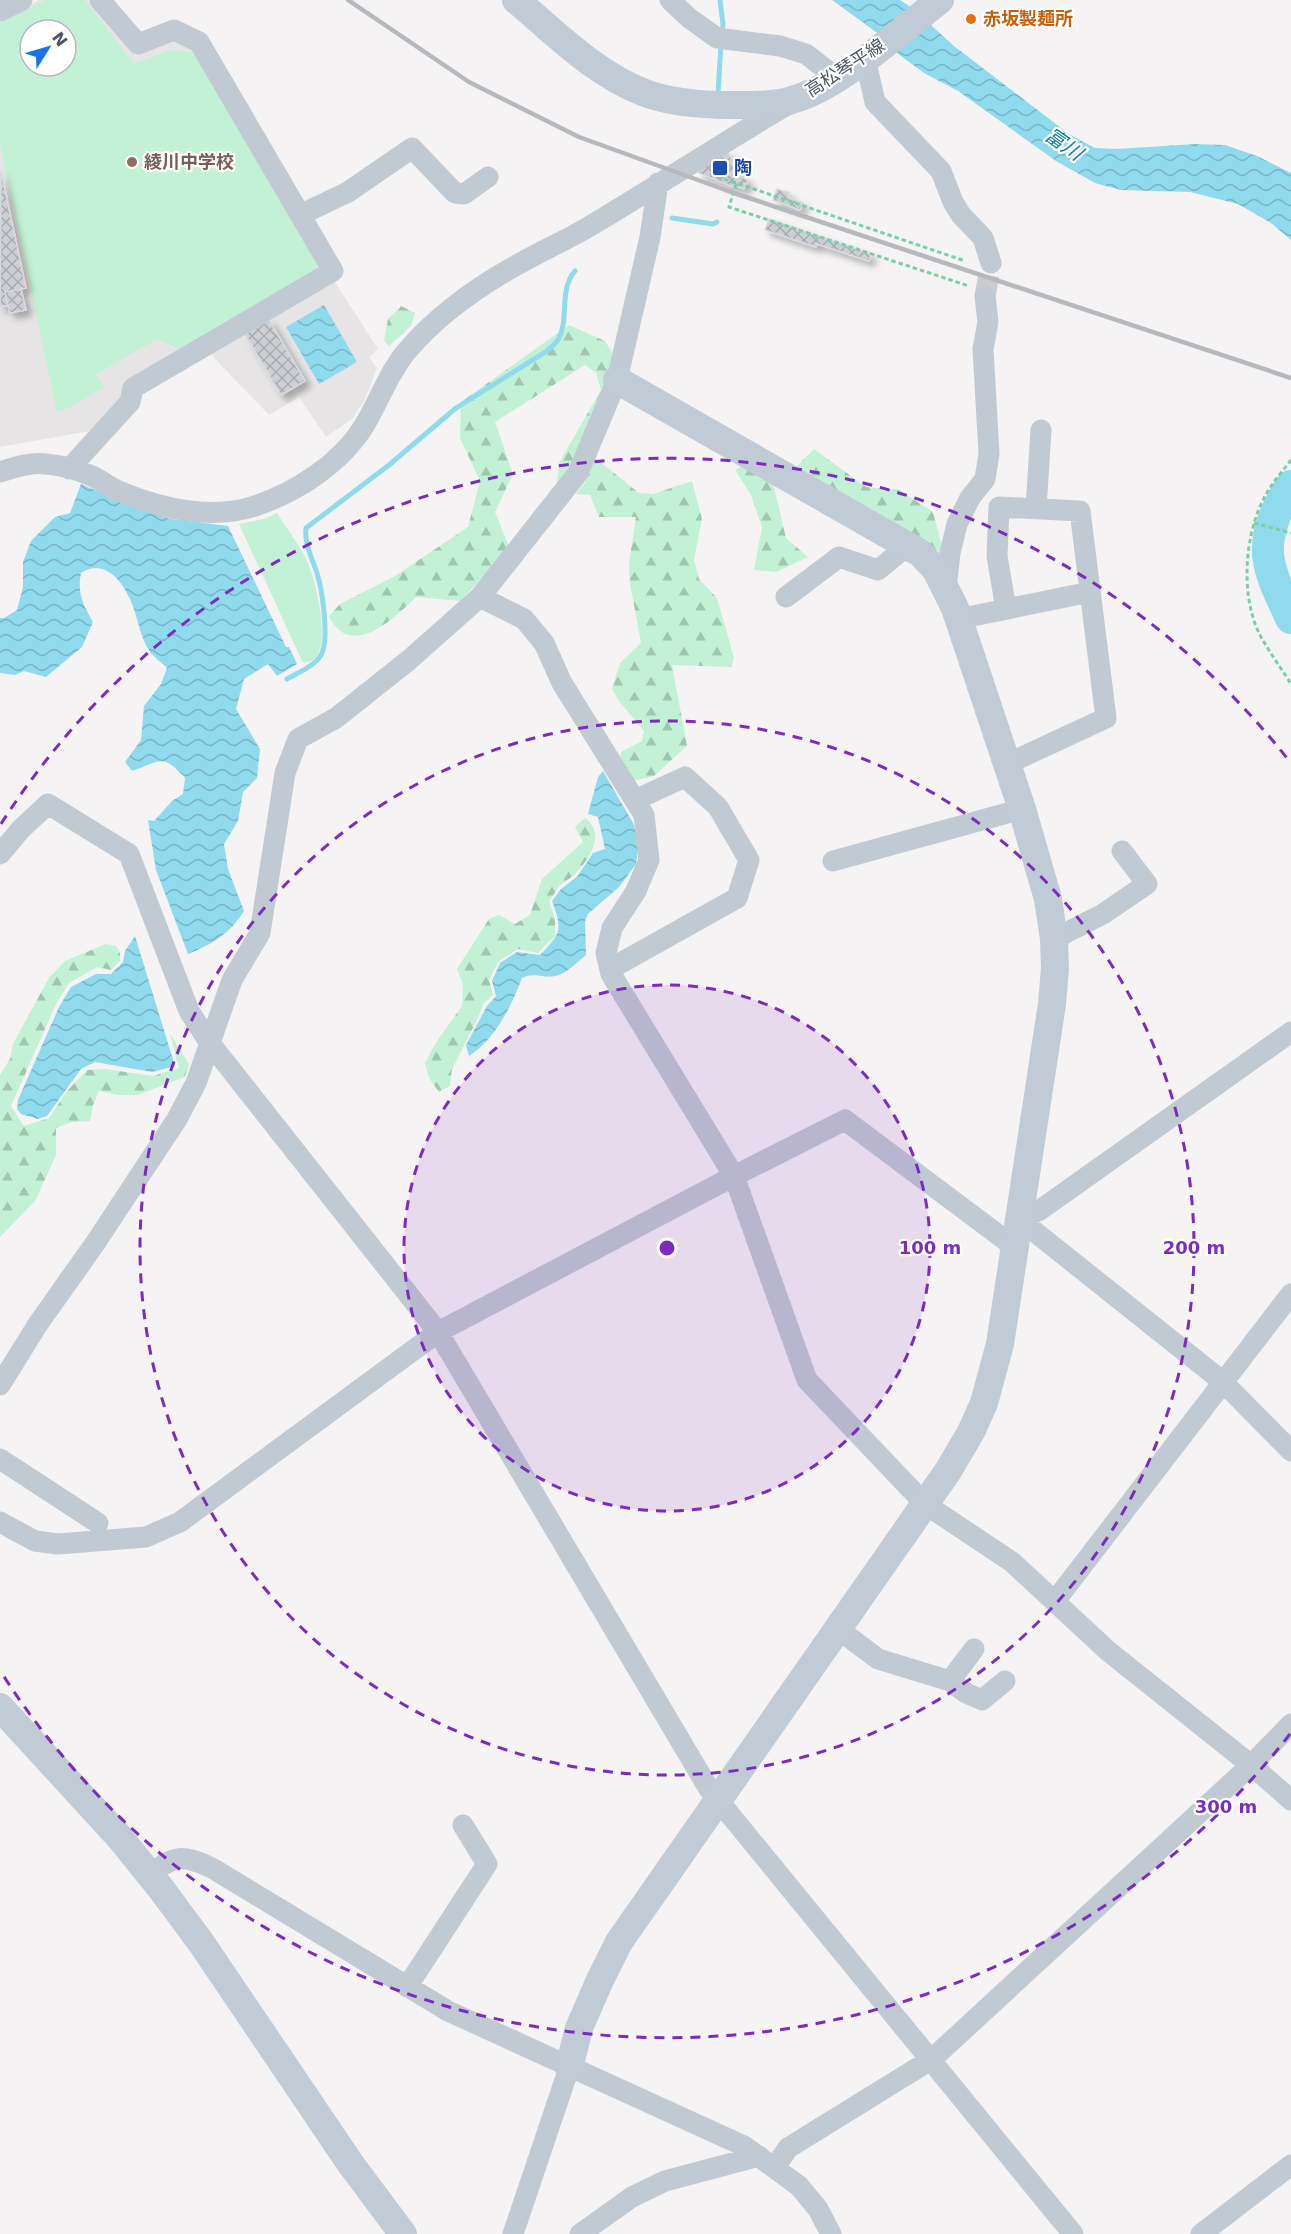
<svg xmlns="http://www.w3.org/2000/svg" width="1291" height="2234" viewBox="0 0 1291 2234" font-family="'DejaVu Sans','Noto Sans JP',sans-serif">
<defs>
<pattern id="forest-firs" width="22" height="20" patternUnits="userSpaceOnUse" patternTransform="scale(1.5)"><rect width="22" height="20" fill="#c3f1d5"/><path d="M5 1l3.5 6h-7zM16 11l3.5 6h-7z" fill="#a0c6b0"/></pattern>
<pattern id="water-waves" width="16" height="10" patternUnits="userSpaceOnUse" patternTransform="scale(1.5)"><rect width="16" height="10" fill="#90daee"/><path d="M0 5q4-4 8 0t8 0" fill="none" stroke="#78b4c4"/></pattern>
<pattern id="building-cross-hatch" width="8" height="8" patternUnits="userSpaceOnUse" patternTransform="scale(1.5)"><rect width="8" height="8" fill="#cdcfd5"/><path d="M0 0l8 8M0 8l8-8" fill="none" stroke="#a8abb0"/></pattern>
<filter id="shadow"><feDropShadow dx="5.5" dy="5.5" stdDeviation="3" flood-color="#0004"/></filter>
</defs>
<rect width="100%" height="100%" fill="#f5f3f3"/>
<path fill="#e6e4e5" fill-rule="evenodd" d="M39,0H88L136,56L170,42L196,46L336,284L378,349L369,357L377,368L365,399L352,419L326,437L299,397L269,415L199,342L121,404L101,429L0,447V20ZM30,30H66V66H30Z"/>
<path fill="#c3f1d5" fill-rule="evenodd" d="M46,0H85L134,64L170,50L196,53L319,267L180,349L157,339L96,374L104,387L70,407L57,412L0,145V22ZM30,30H66V66H30Z
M277,513C287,529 299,544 307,561C316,581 330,639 316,657C313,661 308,662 303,663L239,524L264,519Z"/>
<path fill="url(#forest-firs)" d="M401,306L415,313L411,326L389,346L384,341L388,319Z
M569,325L605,341L615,357L576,461L557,483L559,463L601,390L596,373L585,365L495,422L513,474L495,512L510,549L460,601L416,597C395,618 350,661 329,616L340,604L395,576L468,527L480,481L460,438L461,402Z
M814,449L866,487L899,490L933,512L944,554L797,466Z
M594,457L639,493L653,494L692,481L702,519L694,559L699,579L717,598L734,658L731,667L672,665L687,746L654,776L632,781L620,764L621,752L642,741L644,731L619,701L612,689L620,663L641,643L630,583L629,563L636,517H599L590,495L576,494L586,481Z
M742,466L773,483L786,538L808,557L776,572L754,570L762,527L751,495L735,470Z
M585,818C606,833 590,859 575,874C571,878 565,881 560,885C556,890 553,896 549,901L555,919V936L538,953L518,949L499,961L489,980L493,995L484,1003L477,1020L452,1069L450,1086L439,1092L429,1078L425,1063L437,1041L462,1006L463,984L457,969L489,919L499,915L515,924L530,915L542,879L583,842L575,827Z
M106,944L116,946L120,953V961L111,970L97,967L69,983L56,1004L11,1106L24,1126L49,1118L67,1091L87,1070L105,1069L153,1076L179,1068L170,1034L189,1064L185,1077L137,1095H118L99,1091L93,1105L90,1121L72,1122L56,1128V1155L35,1201L0,1237V1075L10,1059L13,1044L49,978L65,961Z"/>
<path fill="url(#water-waves)" d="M832,0H900L912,8L954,46L1069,134L1095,148L1117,149L1195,144L1225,145L1257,156L1291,173V240L1271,223L1238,204L1190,192L1121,190L1095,183L1056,161L958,91L924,73L897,53L880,35Z
M324,305L357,362L319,384L286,327Z
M81,484L142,510L172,519L228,526L286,647H289L297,664L277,676L268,664L244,679L236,709L260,749L257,778L243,792L238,821L224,844L228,869L244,911C231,933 211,945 188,954L156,870L148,820L154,821L172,801L183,794L185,778C163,753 160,761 132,771L125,762L141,740L144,706L161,684L167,668C162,663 155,658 150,652C139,636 138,616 130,599C121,579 103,558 81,573C77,593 83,605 93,622L82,647L46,677L24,671L15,675L0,673V618H4L17,610L23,587V562L31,541L55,517L70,513Z
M603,771L633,823L639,842L636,864L619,887L588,914L585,921L586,955C578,961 568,972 559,975C546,980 535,971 522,978C511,1007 495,1039 469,1056L466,1045L487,1006L496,996L492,981L500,963L517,952L540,955C561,933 563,931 552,901L561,889L577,877L593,853L605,849L598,817L588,814L598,777Z
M135,936L175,1066L152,1072L95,1062L81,1069L47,1116L38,1119L21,1114L17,1109L18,1100L59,1007L71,987L96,974H111L123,962L125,951Z"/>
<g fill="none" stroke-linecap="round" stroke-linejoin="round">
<path stroke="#90daee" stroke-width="5" d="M720,0L723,24L722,34
M718,95L721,43
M672,218L713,224L717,222
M287,679C297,673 315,666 321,655C330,640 322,589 317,573C312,558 304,543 306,528L389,465L456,408L547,351C550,348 555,344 558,340C570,319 558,291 575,271"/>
<path stroke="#90daee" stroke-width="32" d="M1291,486C1277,506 1264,536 1269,561C1272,580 1283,600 1291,618"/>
</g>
<path fill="url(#building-cross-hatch)" stroke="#d7d9de" stroke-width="1.5" filter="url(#shadow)" d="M727,151L740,172L739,176L748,180L744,189L734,185L733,187L699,173L701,167Z
M1,171L26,288L5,292L8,305L0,307Z
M777,189L789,193L787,197L803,203L800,210L773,200Z
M769,219L871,254L869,261L817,244L816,247L765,230Z
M21,289L26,310L10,313L5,292Z
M269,320L305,381L281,395L245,334Z"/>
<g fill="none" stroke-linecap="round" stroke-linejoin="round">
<path stroke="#caccce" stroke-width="21" stroke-dasharray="21 10" stroke-linecap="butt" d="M985,296L991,263"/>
<path stroke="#7ad0a6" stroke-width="3" stroke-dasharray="4.5 3" stroke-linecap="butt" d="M710,174L965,261
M736,184L729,207L969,286
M1291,460C1282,472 1271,484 1264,498C1244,537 1240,598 1261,637C1270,653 1281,668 1291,684
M1254,523L1291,533"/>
<path stroke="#c1cad2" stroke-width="21" d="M670,0L689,18L717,38L780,46L806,54L837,78
M0,11L22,0
M865,58L875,102L941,171L953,202L961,215L983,238L991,263
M300,215L348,192L412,148L455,193L464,194L488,177
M69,469L130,402L133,388L333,271L199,42L174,30L138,44L100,0
M0,472C15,467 31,462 46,464C61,465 78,470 92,476C102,481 111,488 121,492C162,509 212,520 255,506C297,492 341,463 364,426C379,401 388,374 406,352C438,314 483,283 526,260C546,249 566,240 585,229C653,189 719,145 787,105
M1036,509L1041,430
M946,588L950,553L957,524L970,498L985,479L989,454L983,349L988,322L985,296
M480,597L524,619L544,643L562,683L644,815L649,860L636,891L612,928L606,953L611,974L734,1176L807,1380L925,1504L1012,1562L1108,1651L1251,1765L1291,1800
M786,597L839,557L878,570L907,546
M1006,609L997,556L999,507L1080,511L1106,718L1007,764
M958,619L1090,592
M0,854L21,829L48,804L129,854L189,1011L209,1042L438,1332L709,1789L1073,2234
M833,861L1022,809
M1054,939L1103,914L1147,884L1122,851
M610,969L737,898L749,860L718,807L685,777L635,800
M1291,1032L1040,1210L1020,1220L1222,1381L1291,1451
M0,1385L38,1324L96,1242L177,1119L196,1083L232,980L260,933L285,773L298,739L336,718L409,660L480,597L578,473L617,380L650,237L658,183
M0,1459L98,1523
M0,1522L35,1541L58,1544L146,1537L180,1522L438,1332L734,1176L845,1120L1016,1248
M1055,1601L1291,1294
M838,1629L878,1659L950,1681L966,1693L982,1700L1005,1681
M950,1681L974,1649
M149,1874C177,1855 181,1854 212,1868L448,2011L744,2146L799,2186L818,2209L831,2234
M407,1987L487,1864L463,1825
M775,2167L788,2148L932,2059L1251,1765L1291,1724
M513,2234L569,2068
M580,2234L632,2197L665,2181L759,2156
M1201,2234L1291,2165"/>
<path stroke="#c1cbd6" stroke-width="28" d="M516,0C556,34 595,74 645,93C672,103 702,105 730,105C752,105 777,106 798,98C843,83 902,30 940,0
M0,1707L121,1839L162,1890L202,1944L350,2163L403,2234
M569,2068L579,2028L600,1980L619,1942L948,1471L971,1432L984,1403L1000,1344L1052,1004L1055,968L1054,939L1048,899L1022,809L955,608L936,570L920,553L617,380"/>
<path stroke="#b5b8bd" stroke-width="4.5" d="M348,0L469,82L579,137L734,193L1291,378"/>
</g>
<circle cx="667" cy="1248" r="263" fill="#7b2cbf" fill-opacity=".12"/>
<g fill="none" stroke="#7b2cbf" stroke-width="3" stroke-dasharray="10 8">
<circle cx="667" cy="1248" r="263"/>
<circle cx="667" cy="1248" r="527"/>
<path d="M1290 1734A790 790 0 0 1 1 1672M1 824A790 790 0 0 1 1290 762"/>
</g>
<circle fill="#e8710a" stroke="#fff" stroke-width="2" cx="971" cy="19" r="6"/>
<circle fill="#8d6e63" stroke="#fff" stroke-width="2" cx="132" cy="162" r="6"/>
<rect fill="#1a4fb4" stroke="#fff" stroke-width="2" x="712" y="160" width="16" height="16" rx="3"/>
<g text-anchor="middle" stroke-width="4.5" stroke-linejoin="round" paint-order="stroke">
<g font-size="18" font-weight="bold" fill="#c56008" stroke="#fff" text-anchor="start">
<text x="983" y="25">赤坂製麺所</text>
</g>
<g font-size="18" fill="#4a5661" stroke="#fff">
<text transform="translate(845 68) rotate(-33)" y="6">高松琴平線</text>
</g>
<g font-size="18" font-weight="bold" fill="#785e54" stroke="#fff" text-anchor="start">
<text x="144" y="168">綾川中学校</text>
</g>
<g font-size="18" font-weight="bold" fill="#164399" stroke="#fff" text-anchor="start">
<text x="734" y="174">陶</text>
</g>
<g font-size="20" font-style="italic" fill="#0c7c9b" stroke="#fff">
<text transform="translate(1064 144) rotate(35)" y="7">富川</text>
</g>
</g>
<circle cx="667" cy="1248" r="9" fill="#7b2cbf" stroke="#fff" stroke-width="3"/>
<g font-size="18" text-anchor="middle" font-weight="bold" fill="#7b2cbf" stroke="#fff" stroke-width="4.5" stroke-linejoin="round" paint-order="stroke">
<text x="930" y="1254">100 m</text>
<text x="1194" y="1254">200 m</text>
<text x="1226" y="1813">300 m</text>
</g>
<g transform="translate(48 48) rotate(53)"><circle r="28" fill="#ffffff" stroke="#b7bbc0" stroke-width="1.5"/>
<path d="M0-4.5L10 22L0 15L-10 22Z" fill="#1a73e8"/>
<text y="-9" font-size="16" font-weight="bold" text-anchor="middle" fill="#4a5661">N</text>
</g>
</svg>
